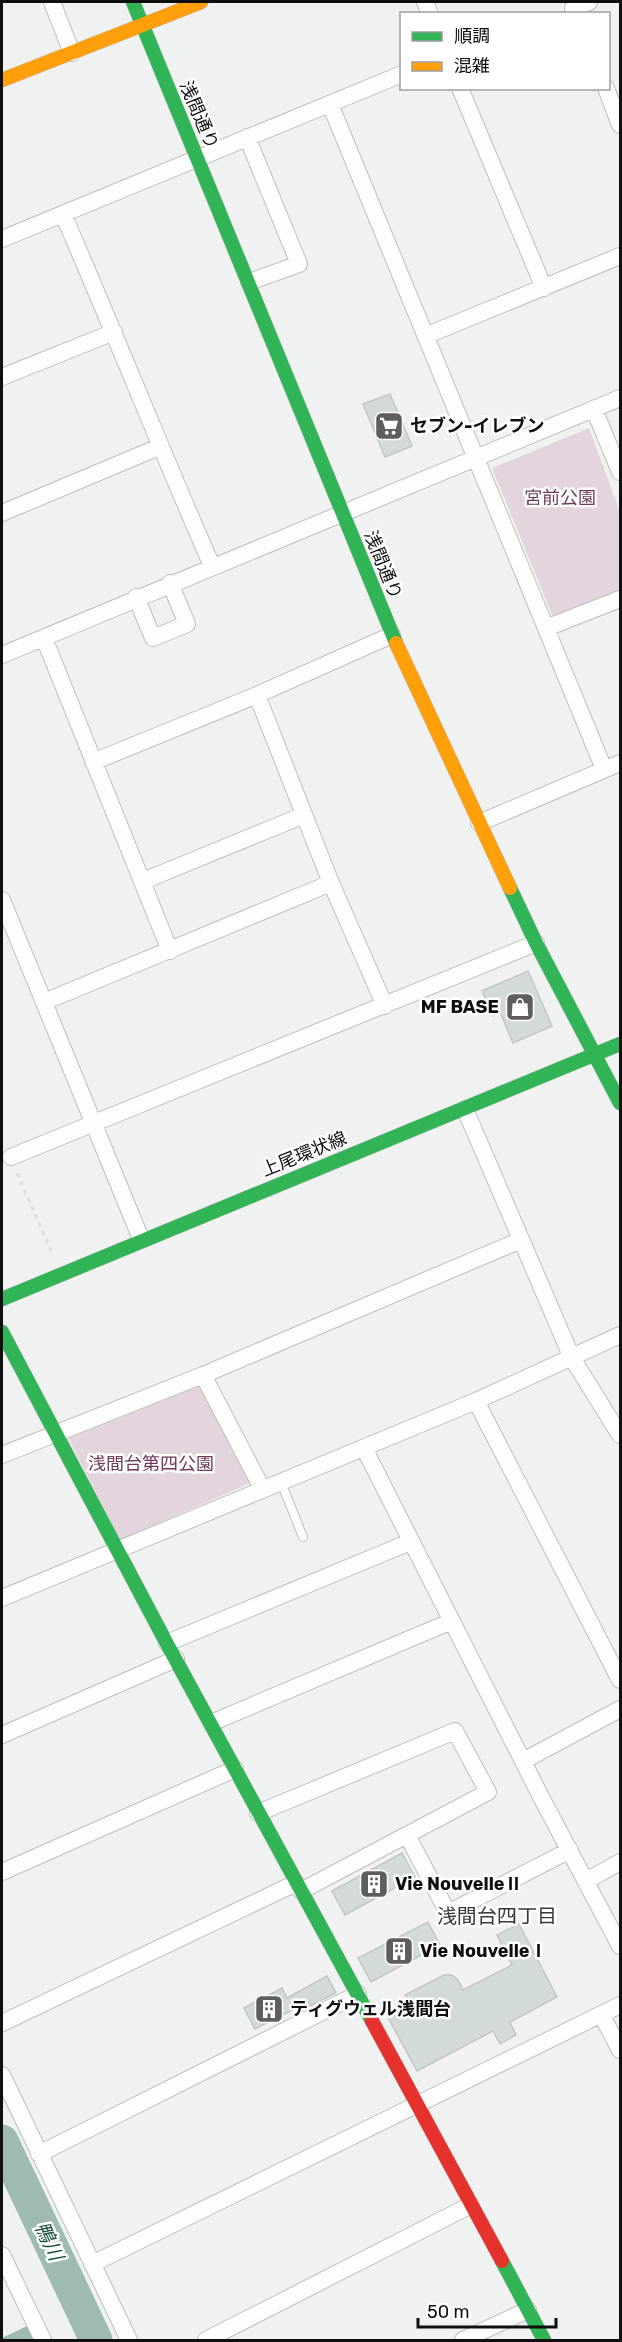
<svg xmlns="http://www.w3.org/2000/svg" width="622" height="2342" viewBox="0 0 622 2342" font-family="Rubik,'Noto Sans JP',sans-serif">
<rect width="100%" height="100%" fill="#f0f2f1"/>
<path fill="#e4d4dd" d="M589,428L620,512V591L553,617L492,468Z
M200,1380L253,1482L120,1540L67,1436Z"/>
<path fill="#9dbbae" d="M27,2326L34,2340H2V2338Z"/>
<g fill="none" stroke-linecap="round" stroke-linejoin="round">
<path stroke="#9dbbae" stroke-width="33" d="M2,2141L96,2340"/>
</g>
<path fill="#d3dbd8" stroke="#c4c5c4" stroke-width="1.5" d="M390,394L412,446L385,457L363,404Z
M528,971L552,1026L513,1043L500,1012L493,1016L482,991Z
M402,1853L415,1877L345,1915L332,1891Z
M428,1922L440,1945L371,1982L358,1958Z
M519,1924L557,1997L510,2022L516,2035L500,2044L493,2031L417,2071L385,2012L408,2000L405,1995L444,1975H452L458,1980L463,1990L512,1965L497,1935Z
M327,1976L336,1993L310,2006L308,2002L255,2029L244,2008L282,1988L287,1998Z"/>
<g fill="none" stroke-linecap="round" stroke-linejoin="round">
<g stroke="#bdbfbe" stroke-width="10">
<path id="lane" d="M281,1482L303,1537"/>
</g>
<g stroke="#bdbfbe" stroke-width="18">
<path id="street" d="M52,2L72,53
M425,2L430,14
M573,8L589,2
M460,88L544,288
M606,88L620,125
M330,104L604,769
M247,137L299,264L249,282
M63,214C114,331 161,450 212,566
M2,239L402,74
M425,336L620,256
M2,377L114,332
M594,409L620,472
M2,513L159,447
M136,597L153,638L187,624L170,583
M546,628L620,599
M44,638L170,951
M2,655L620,398
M257,695L331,883L385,1006
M93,762L257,695L392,635
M479,823L620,763
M143,881L304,815
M2,900L141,1239
M44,1002L331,883
M465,1109L572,1358L620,1435
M11,1157L536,943
M203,1375L263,1490
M476,1401L620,1680
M364,1448L541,1797L620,1946
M2,1455L203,1375L521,1240
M2,1598L476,1401L620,1335
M167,1643L410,1542
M211,1723L452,1621
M2,1735L176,1659
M523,1761L620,1709
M258,1813L455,1731L488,1792L301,1891
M407,1835L448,1913L570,1850
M2,1872L235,1769
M586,1881L620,1862
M602,2016L620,2050
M2,2023L296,1883
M2,2075L129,2340
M39,2154L358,1994
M2,2255L43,2340
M92,2264L620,2005
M206,2340L471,2205
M463,2340L528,2310"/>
</g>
<g stroke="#bdbfbe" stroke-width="15">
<path id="fast" d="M133,2L396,643
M510,888L536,943L620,1103
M2,1299L620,1044
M2,1332L166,1642L372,2021
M502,2261L544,2340"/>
</g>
<g stroke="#bdbfbe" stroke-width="15">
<path id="slow" d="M2,80L201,2
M396,643L510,888"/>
</g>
<g stroke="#bdbfbe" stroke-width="15">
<path id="jam" d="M372,2021L502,2261"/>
</g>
<path stroke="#dcdedd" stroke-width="3" stroke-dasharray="4.5 4.5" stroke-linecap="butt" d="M17,1173L53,1255"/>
<use href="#lane" stroke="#fdfdfd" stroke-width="8"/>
<use href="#street" stroke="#fdfdfd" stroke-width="16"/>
<use href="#fast" stroke="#30b455" stroke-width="14"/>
<use href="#slow" stroke="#ff9f0a" stroke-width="14"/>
<use href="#jam" stroke="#e5322d" stroke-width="14"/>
</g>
<defs>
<g id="supermarket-square" transform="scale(1.5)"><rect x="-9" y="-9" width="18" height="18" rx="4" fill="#5d5e5d" stroke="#fff"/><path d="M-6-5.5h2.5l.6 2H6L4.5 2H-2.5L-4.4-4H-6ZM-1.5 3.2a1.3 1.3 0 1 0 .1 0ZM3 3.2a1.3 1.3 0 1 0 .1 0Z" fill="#fff"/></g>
<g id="shop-square" transform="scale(1.5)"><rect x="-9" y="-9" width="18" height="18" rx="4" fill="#5d5e5d" stroke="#fff"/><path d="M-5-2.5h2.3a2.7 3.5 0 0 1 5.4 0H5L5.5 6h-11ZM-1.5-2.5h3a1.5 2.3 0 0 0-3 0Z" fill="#fff"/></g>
<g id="building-square" transform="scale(1.5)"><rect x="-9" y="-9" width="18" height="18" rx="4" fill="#5d5e5d" stroke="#fff"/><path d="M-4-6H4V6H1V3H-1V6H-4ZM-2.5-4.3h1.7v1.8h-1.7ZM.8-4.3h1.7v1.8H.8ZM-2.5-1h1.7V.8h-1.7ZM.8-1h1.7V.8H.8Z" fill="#fff"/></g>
</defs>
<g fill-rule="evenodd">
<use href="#supermarket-square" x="389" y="426"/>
<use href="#shop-square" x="520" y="1007"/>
<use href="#building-square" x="374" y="1884"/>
<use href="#building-square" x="399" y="1951"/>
<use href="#building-square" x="269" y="2009"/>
</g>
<g text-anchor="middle" stroke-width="5" stroke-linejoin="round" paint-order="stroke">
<g font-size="18" fill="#0e0f0e" stroke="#fff">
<text transform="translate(199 115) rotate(67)" y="6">浅間通り</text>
<text transform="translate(383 565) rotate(68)" y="6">浅間通り</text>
<text transform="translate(304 1154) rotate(-22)" y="6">上尾環状線</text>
</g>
<g font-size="18" font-weight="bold" fill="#0e0f0e" stroke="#fff" text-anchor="start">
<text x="410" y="432">セブン-イレブン</text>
<text x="499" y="1013" text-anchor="end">MF BASE</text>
<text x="395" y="1890">Vie NouvelleⅡ</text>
<text x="420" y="1957">Vie NouvelleⅠ</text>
<text x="290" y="2015">ティグウェル浅間台</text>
</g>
<g font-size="18" fill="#6f3b5a" stroke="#fff">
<text x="560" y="504">宮前公園</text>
<text x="151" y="1470">浅間台第四公園</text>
</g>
<g font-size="20" fill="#363938" stroke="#fff">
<text x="497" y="1923">浅間台四丁目</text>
</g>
<g font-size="20" font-style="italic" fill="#174e3a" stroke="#fff">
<text transform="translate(49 2241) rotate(65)" y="7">鴨川</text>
</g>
</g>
<rect width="622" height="2342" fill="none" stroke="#0e0f0e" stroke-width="6"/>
<rect x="400" y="12" width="210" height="78" fill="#ffffff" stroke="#9f9f9f" stroke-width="1.5"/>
<rect x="412" y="32" width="30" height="9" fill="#30b455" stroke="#9f9f9f" stroke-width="1.5"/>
<text x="454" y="42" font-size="18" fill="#0e0f0e">順調</text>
<rect x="412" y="62" width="30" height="9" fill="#ff9f0a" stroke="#9f9f9f" stroke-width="1.5"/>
<text x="454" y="72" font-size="18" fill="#0e0f0e">混雑</text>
<path d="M418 2318v9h138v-9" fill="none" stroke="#0e0f0e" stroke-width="3"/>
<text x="427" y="2318" font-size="18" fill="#0e0f0e" stroke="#ffffff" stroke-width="4.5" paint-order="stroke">50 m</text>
</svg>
